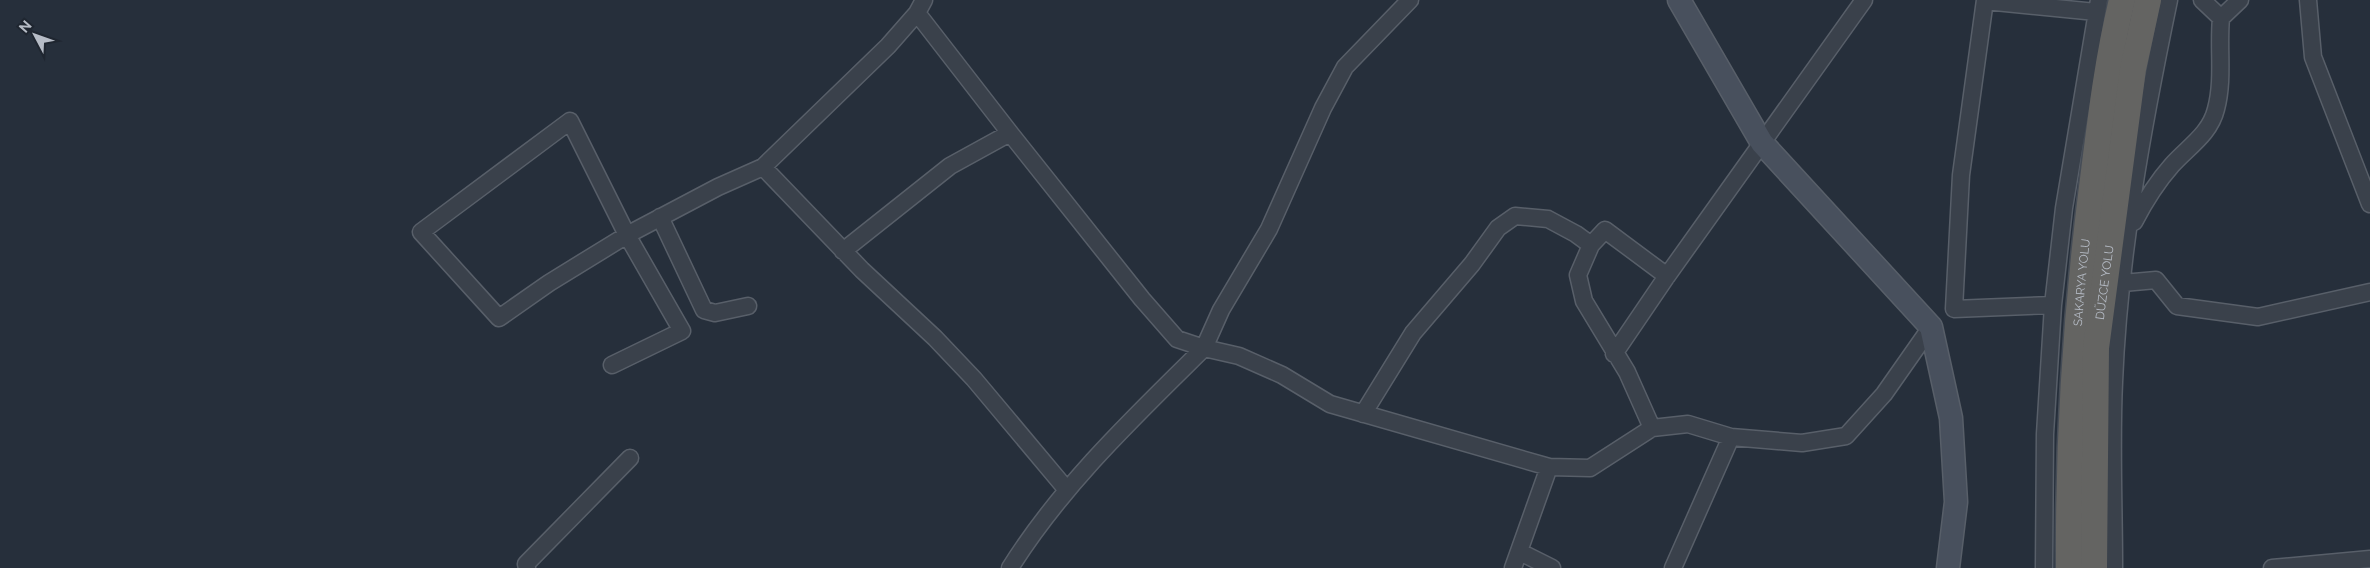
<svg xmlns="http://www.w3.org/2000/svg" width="2370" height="568" viewBox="0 0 2370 568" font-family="Raleway,sans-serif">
<rect width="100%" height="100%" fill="#262f3b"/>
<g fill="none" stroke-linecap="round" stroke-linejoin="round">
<g stroke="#585f69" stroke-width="19">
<path id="minor" d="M924,0L917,13L1010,133L1142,299L1177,339L1204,348L1221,310L1269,229L1323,108L1345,67L1410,0
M1985,0L1961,175L1954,309L2053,305
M2202,0L2221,18
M2308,0L2313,57L2370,204
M1985,1L2096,12
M763,167L862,270L935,338L974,379L1067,490
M660,217L704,310L715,313L748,306
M2134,222C2145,201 2156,183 2172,165C2188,147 2210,134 2216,109C2224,79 2218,48 2221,18L2240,0
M843,251L950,166L1010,133
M2123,283L2156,280L2177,306L2258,317L2370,292
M1614,354L1667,276
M612,365L682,331L627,235L570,121L421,232L499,318L549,283L627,235L718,187L763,167L888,46L917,13
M1363,414L1413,333L1472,264L1498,228L1515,216L1548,219L1576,234L1591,245
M1652,428L1627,372L1584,301L1578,275L1591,245L1605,230L1667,276L1864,0
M1520,552L1552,568
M527,568L526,564L630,458
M1010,568C1062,485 1135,416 1204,348L1239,356L1282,375L1330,404L1549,467L1590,468L1652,428L1688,424L1731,437L1802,443L1846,436L1884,394L1931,327
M1513,568L1549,467
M1673,568L1731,437
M2044,568L2045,434L2053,305L2064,208L2099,0
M2114,568C2114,506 2111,444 2114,382C2119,255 2143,125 2169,0
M2272,568L2370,559"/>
</g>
<g stroke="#585f69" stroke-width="25">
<path id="secondary" d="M1679,0L1762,143L1931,327L1951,418L1956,502L1948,568"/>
</g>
<g stroke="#454c56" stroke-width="29">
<g id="trunk">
<path id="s1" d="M2069,568C2068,440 2076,314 2092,187C2100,124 2107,61 2122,0"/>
<path id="s2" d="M2094,568L2096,348L2133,69L2148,0"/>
</g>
</g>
<use href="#minor" stroke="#3a414b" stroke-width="16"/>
<use href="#secondary" stroke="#48505d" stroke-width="22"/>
<use href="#trunk" stroke="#646462" stroke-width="26"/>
</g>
<g text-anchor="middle" stroke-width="4" stroke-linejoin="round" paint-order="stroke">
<g font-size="12" fill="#b6bcc6" stroke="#1f2630">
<text dy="4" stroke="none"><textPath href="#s2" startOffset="286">DÜZCE YOLU</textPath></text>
<text dy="4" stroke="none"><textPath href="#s1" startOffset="286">SAKARYA YOLU</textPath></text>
</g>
</g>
<g transform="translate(35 35) rotate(311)" stroke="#1f2630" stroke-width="4" paint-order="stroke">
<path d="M0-4L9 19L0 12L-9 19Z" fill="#b6bcc6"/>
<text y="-8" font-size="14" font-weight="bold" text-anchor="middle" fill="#b6bcc6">N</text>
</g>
</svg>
